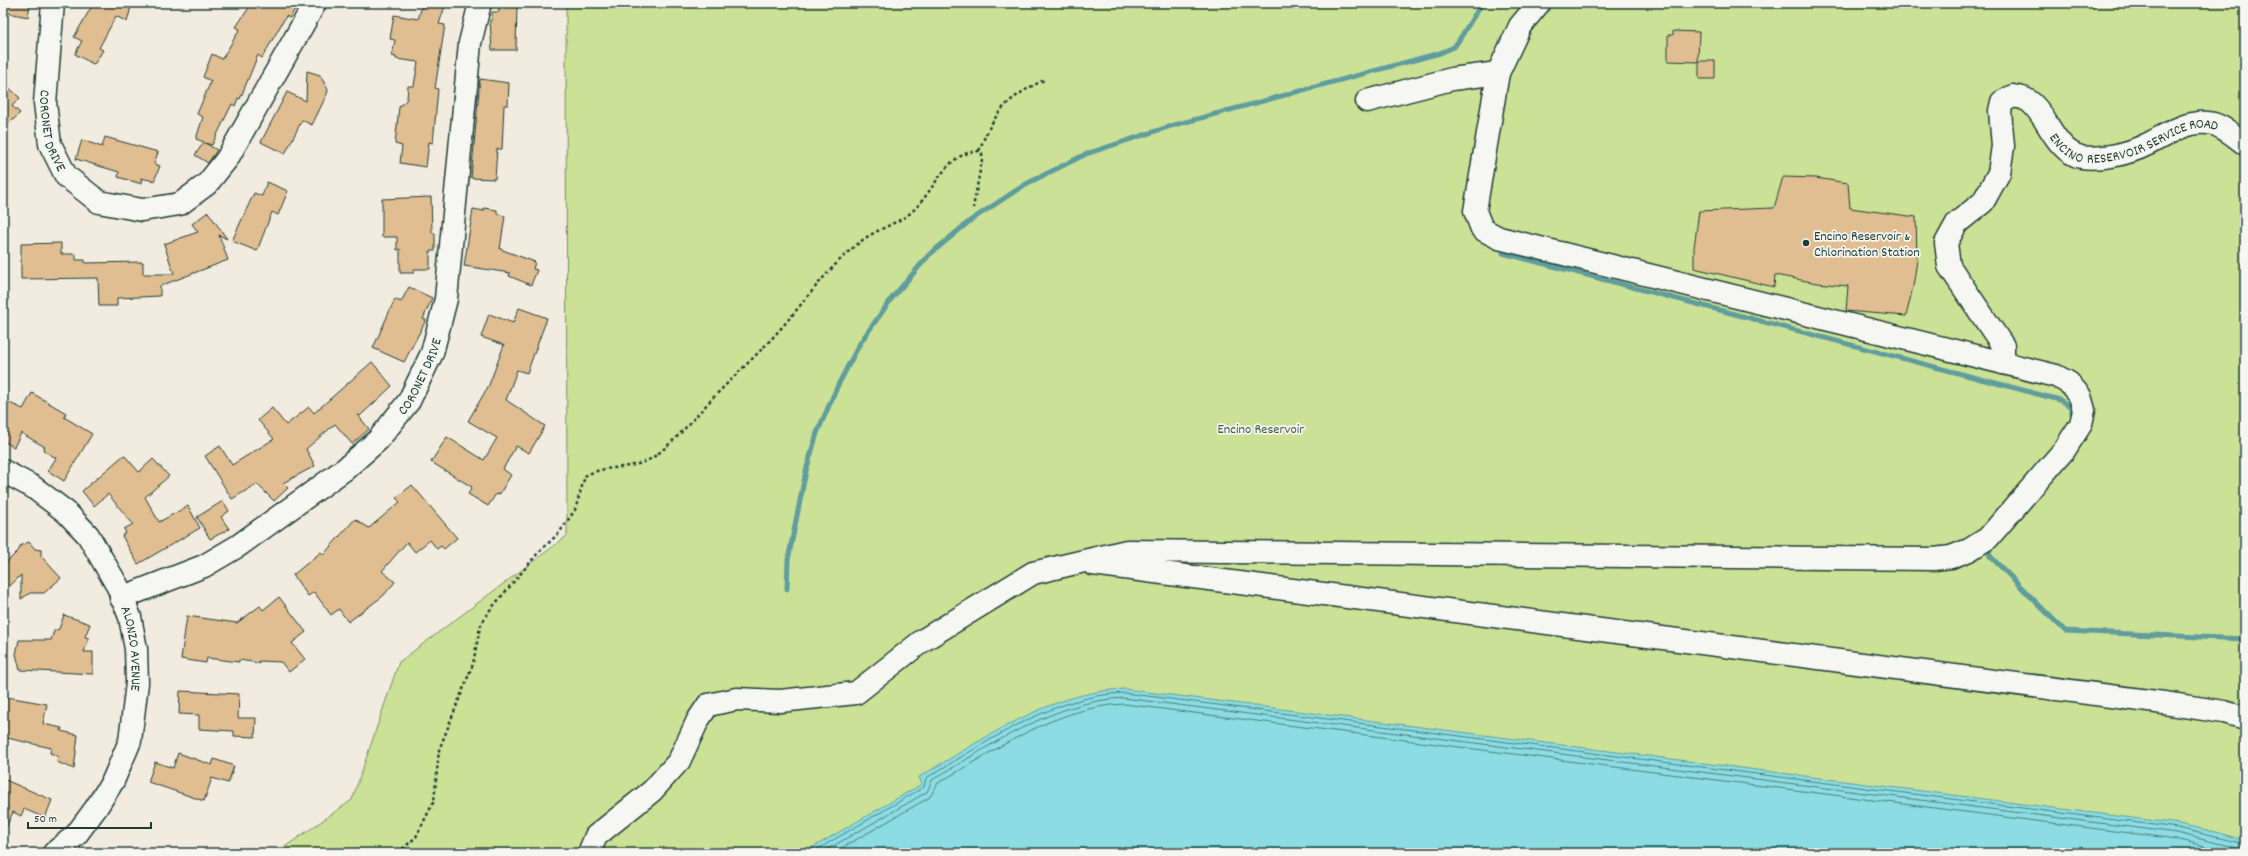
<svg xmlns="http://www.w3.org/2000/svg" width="2248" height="856" viewBox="0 0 2248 856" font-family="Dekko,sans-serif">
<rect width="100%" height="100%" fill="#f2ebdf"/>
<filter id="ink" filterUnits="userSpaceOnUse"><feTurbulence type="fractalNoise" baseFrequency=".025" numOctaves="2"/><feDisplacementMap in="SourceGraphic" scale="8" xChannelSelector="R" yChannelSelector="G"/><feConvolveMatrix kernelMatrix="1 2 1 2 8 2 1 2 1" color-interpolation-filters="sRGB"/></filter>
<g filter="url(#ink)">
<path fill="#cbe196" stroke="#758f65" d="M566,3H2245V853H276L352,800L399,662L567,536Z"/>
<path fill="#8bdde3" stroke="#609d9d" d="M1124,689L2179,824L2220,833L2245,841V853H803L922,784L919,777C983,740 1048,692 1124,689Z"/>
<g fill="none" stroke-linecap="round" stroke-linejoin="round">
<path stroke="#4a7d7a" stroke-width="1" d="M811,853L924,787L926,778C988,742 1051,696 1124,693L2178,828L2245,844
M821,853L927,792L932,780C992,745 1053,701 1124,698L2177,833L2245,850
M833,853L930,797L938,783C996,750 1055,707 1124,704L2176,839L2233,853"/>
<path stroke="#609d9d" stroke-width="5" d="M1503,253L2060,400L2071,407L2073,418
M1988,546L1990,556L2065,631L2245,639
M787,589L788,560L806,471L817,433L838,385L860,343L892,298L929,255L971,220L1026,184L1086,154L1171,126L1440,53L1454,47L1459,40L1482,3"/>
</g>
<path fill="#e0be92" stroke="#1f3d34" d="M3,3H30L28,17L3,12Z
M91,3H132L127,22L116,16L99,48L103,50L95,63L93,64L75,54L82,41L74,37L93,4Z
M252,3H293L292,5L296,7L290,18L286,16L262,58L258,55L240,99L238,98L235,106L232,104L212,145L205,143L217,150L208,163L195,155L204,142L196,139L203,117L197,114L211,81L203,77L212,54L222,59L240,29L236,27Z
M423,3H446L439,24L445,25L435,88L438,89L433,143L429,142L426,167L400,163L402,146L395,144L399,107L407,99L408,86H414L418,62L396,59V57L392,56L395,40L390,39L394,15L418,19Z
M499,3H517L516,50H492L490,20H492V12H499Z
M1673,31L1699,32L1698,62L1668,61V35H1673Z
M1699,61H1715V79H1699Z
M307,71L320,75L328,90L327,94L312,125L302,120L285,154L261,142L287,92L306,101Z
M480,79L509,83L508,105H504L502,149H497L495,179L471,178Z
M3,82L20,98L12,106L20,113L3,130Z
M105,137L158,152L154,164L160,166L154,181L141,178L142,184L118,177L119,172L76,159L82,140L102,147Z
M1783,177L1816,178L1848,183L1850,208L1916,217L1917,260L1913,287L1906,316L1846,311L1848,286L1817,283L1775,275L1774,287L1694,268V248L1699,211L1774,208Z
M267,182L288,191L278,215L272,212L257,251L232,241L254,193L262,196Z
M431,197L432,233H435V251H430V269H414V273H400V249L397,250V237H382V199Z
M484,208L497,210V214L505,216L500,249L535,262L533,269L537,270L531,285L509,276L510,273L464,266L473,209L484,211Z
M208,212L227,239L219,235L228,260L160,286V296L117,298V306H99L98,278L21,279V244L61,243V254H76V260H85V263L143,262V274H174L164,244L198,232L192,224Z
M409,287L432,298L423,319L426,320L404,362L373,348L395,299L401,302Z
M519,308L547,318L527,373L517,370L506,400L545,426L529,453L516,446L503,469L511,475L499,495L496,494L488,506L468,494L472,487L431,462L447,437L484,460L497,438L468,421L489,385L504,345L481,337L489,314L513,323Z
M372,362L392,386L360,416L357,414L369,429L352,444L335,424L306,449L315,466L283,483L288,488L274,501L257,484L232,499L205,456L220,446L232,465L274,439L258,420L272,408L286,425L309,407L314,413Z
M32,393L66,413L64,417L92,434L64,481L48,471L56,458L43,450L45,447L21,433L14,447L3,441V400L23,409Z
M124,455L139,472L153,459L169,476L145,497L159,522L188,506L200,528L138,564L122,536L126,533L124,529L133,524L108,494L94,506L82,491Z
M412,485L457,538L444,549L441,546L437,549L430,540L415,552L407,542L382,571L395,582L383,596L348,622L339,609L331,615L314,592L308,596L293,575L321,552L323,555L355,519L369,528L400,502L396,498Z
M223,501L229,511L221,517L229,529L210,539L197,517Z
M29,542L35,549L41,550V556L61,578L44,593H30L21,599V575L3,593V566L19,550L20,546Z
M279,597L306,632L292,643L305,659L289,672L281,662L259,661V663L239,660V662L207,658L206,663L181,659L187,616L237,623L260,606L263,610Z
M64,615L90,624L85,637L89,638L84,652H93V674L20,670L16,654L19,640H51L54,631L59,629Z
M180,691L239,694L238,718H256L255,737L234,736V731L199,729V715L179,714Z
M7,697L47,704L43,724L62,728L61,731L78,735L74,769L57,762L58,756L50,753L51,748L3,737V702H6Z
M178,753L212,765L214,759L234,766L228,783L212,778L204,801L148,782L155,762L173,768Z
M3,779L52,800L45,818L24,809L21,816L13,812L3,834Z"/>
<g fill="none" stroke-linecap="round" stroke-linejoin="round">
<g stroke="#1f3d34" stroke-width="25">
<g id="minor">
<path id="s1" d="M53,3L45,103L50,144L66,176L99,202L142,210L180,204L207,184L227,159L315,3"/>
<path d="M1367,101L1452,79L1498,73"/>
<path id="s2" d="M2003,363V346L1949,266L1946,243L1957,223L1983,202L1999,173L2003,146L2000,111L2002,102L2013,96C2016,97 2021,97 2025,99C2045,107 2053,151 2081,157C2100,160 2128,154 2146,145C2165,136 2186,120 2208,123C2221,124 2235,136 2245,144"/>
<path id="s3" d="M3,471L33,487L66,512L88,535L118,587L130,617L136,649L137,683L130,741L113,781L96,808L76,835L54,853"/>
<path d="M1093,564L2164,703L2224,712L2245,718"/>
<path id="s4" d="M121,598L204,566L238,546L345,469L378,440L409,401L432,353L446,299L470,43L480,3"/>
<path d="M589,853L596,836L652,791L679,761L698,720L708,705L737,699L780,701L856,693L922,641L1033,573L1127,551L1934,559L1951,557L1969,550L1988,538L2065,449L2081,424L2084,410L2080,396L2069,383L2056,376L1499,238L1482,229L1475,211L1498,73L1520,26L1539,3"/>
</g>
</g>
<path stroke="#1f3d34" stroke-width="2.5" stroke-dasharray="3 3" stroke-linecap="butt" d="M979,151C994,112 1007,98 1044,80
M398,853L416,837L434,801L439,750L473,664L480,627L490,610L538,553L559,533L575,510L585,476C605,464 632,471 652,458C675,442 691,421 710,401C732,378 755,357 776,334C804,303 827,268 860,242C874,231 890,226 905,217C934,198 941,153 979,151L982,153V160L973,208"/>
<use href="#minor" stroke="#f6f6f2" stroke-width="22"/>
</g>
</g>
<circle fill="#1f3d34" stroke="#f6f6f2" stroke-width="1.5" cx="1806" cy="243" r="4"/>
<g text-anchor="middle" stroke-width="3.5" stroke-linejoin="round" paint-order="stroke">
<g font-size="14" fill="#1f3d34" stroke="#f6f6f2">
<text dy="5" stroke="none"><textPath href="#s2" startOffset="459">ENCINO RESERVOIR SERVICE ROAD</textPath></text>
<text dy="5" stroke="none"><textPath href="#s1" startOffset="129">CORONET DRIVE</textPath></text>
<text dy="5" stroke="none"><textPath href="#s4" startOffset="381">CORONET DRIVE</textPath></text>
<text dy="5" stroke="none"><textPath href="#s3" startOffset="231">ALONZO AVENUE</textPath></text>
</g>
<g font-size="14" fill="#1f3d34" stroke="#f6f6f2" text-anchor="start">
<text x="1814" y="240">Encino Reservoir &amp;<tspan x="1814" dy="16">Chlorination Station</tspan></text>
</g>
<g font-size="14" fill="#415e48" stroke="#f6f6f2">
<text x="1261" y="433">Encino Reservoir</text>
</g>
</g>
<rect width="2248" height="856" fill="none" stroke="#f6f6f2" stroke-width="16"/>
<rect x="8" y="8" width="2232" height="840" fill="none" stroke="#1f3d34" stroke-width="1.5" filter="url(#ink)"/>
<path d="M28 822v6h123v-6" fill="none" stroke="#1f3d34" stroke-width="2"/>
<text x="34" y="822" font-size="12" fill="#1f3d34" stroke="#f6f6f2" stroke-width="3" paint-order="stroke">50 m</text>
</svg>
